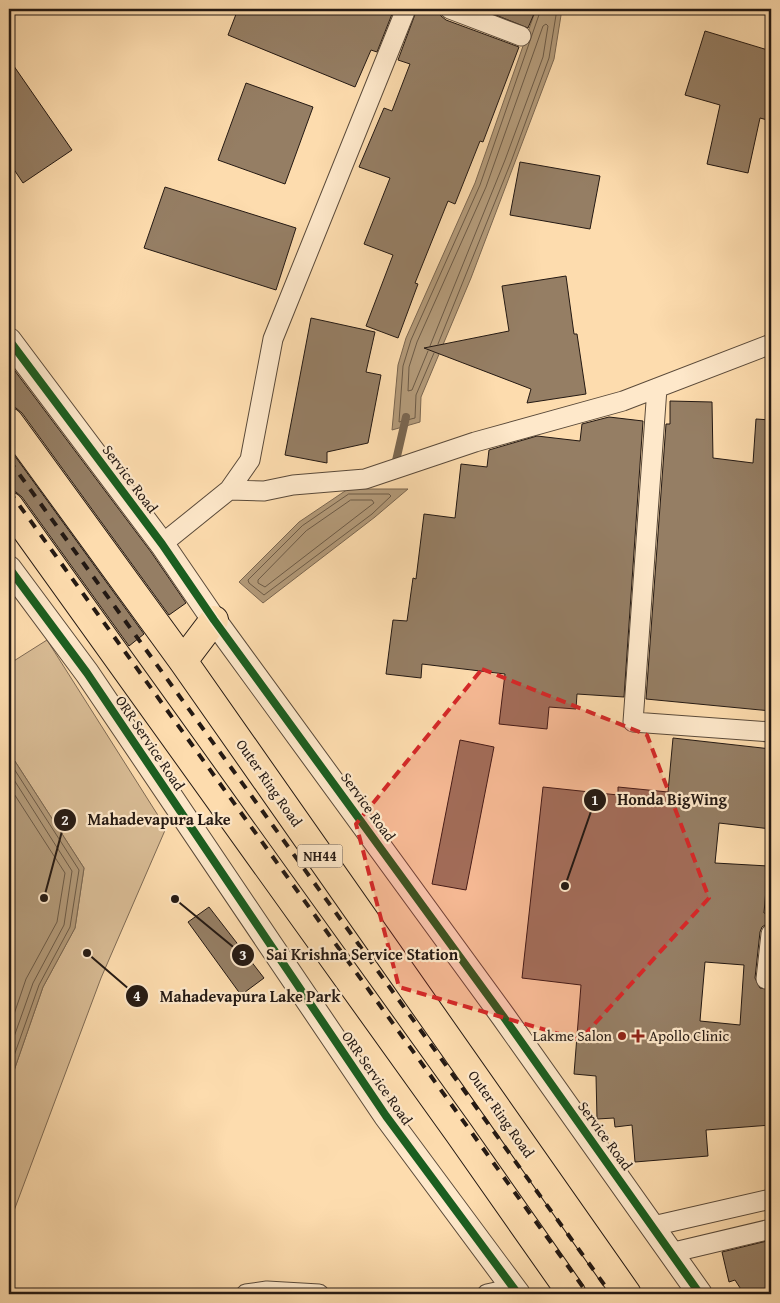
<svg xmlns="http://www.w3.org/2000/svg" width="780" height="1303" viewBox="0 0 780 1303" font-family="'Gentium Book Plus',serif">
<rect width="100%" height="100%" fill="#fddcae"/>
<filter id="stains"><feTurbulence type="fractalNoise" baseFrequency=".004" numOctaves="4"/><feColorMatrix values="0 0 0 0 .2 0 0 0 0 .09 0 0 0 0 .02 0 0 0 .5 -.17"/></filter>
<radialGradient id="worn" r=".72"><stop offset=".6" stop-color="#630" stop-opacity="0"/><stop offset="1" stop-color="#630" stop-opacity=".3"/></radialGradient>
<path fill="#d8bb94" stroke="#7e6a54" d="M47,640L166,828L101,978L9,1224V1085L43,987L75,928L84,868L9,752V664Z"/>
<path fill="#b39a79" stroke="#7a6650" d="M536,9H562L554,59L471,278L421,397L420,422L392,430L398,365L406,338L475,183Z
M348,489H408L375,517L263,603L239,582L299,522Z
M9,752L84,868L75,928L43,987L9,1085Z"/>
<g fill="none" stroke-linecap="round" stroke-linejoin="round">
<path stroke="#6c5a46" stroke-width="1" d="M438,344L511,162L549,58L557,9
M428,351L412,390L408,391L409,367L417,342L486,187L543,26L546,24L548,26L543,57L505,160L430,346
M434,353L416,395L415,418L399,422L403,366L411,340L480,185L541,9
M349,494H389L391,496L372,514L264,595L249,583L248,580L302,526Z
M351,500H372L374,503L265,587L258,583V580L306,531Z
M9,761L79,870L70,927L39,985L9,1070
M9,772L72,871L64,925L33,983L9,1051
M9,786L65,873L57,922L26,979L9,1029"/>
<path stroke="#7a6650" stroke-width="8" d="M391,467L395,465L406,417"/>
</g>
<path fill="#957e64" stroke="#241913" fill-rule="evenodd" d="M238,9H394L377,52L371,50L355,87L228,35Z
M417,9H439L441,16L446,20L519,47L483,142L480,141L455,204L448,201L415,283L418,284L398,338L366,326L393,255L364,244L390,178L359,167L384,108L392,111L410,64L398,60Z
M481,9H536L528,28Z
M705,31L771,51V121L760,118L748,173L707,164L720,105L685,95Z
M9,59L72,150L23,183L9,162Z
M246,83L313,107L285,184L218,160Z
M520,162L600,176L590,229L510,215Z
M165,187L296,228L276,290L144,248Z
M566,276L574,334H577L586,394L527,403L531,389L424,348L509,331L502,286Z
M311,318L375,332L366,372L381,375L368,443L327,452V463L285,455Z
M9,363L151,552L186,603L169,615L22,413L16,408L9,407Z
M670,401L712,402L713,458L753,463L756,419L771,420V711L646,699L666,424H670Z
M609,417L643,421L624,697L577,694L576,709L549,707L547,729L499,724L505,674L422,664L421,678L386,674L393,620L407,621L413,578L416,579L424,514L455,518L461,464L487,467L489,450L537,436L580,441L582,424Z
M9,448L144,634L129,646L22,497L16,492L9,491Z
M673,738L771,749V829L719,823L715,863L768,866L764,913L769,914L768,923L762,927L760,932L755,978L760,988L771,989V1125L706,1130L708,1156L635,1162L632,1125L615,1127L614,1118L597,1119L596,1076L574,1074L581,985L522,978L543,787L618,795V787L668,792ZM705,962L744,965L740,1025L700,1021Z
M460,740L494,747L466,890L432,884Z
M209,907L264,978L241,995L188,922Z
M771,1240V1294H744L735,1280L729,1282L722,1252Z"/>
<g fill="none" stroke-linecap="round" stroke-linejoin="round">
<g stroke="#5a4a3a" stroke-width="21">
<path id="minor" d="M450,9L521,36
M657,388L633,722L771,732
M229,490L264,491L293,485L365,479L475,442L623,401L771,344
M162,544L229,490L250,460L273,339L406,9
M766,979L771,934
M653,1226L771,1199
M670,1253L771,1229
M246,1294L267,1291L319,1294
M487,1294L514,1288"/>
</g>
<g stroke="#5a4a3a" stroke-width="26">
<path id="tertiary" d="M9,340L162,544L214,620L503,1016L700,1294
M9,568L87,673L386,1116L518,1294"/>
</g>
<g stroke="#241913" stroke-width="30">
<path id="trunk" d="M9,422L183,661L627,1294
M9,506L459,1133L572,1294
M183,661L214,620"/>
</g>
<use href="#minor" stroke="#fee8ca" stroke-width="19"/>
<use href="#tertiary" stroke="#fee8ca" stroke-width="24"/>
<use href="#trunk" stroke="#fddcae" stroke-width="28"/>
<path stroke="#241913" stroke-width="4" stroke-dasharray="9 9" stroke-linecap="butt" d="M9,460L611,1294
M9,491L588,1294"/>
<g stroke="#fee8ca" stroke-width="11">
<path id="cycleway" d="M9,340L162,544L214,620L503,1016L700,1294
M9,568L87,673L386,1116L518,1294"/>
</g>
<use href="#cycleway" stroke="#1b5e20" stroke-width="8"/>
</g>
<path fill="#d62828" fill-opacity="0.2" stroke="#d62828" stroke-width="4" stroke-dasharray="10 6" stroke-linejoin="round" d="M482,669L647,735L709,898L580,1040L399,987L356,824Z"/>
<g fill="#8f2418" stroke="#fee8ca" stroke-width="2">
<circle cx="622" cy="1036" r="5"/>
<path d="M635.5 1028.5h5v5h5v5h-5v5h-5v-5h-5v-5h5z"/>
</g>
<g text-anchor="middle" stroke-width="4.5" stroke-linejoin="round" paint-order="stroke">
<rect fill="#fee8ca" stroke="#65574a" stroke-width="1" x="297.5" y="844.5" width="45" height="23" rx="4"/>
<g font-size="14" font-weight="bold" fill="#241913">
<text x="320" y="861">NH44</text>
</g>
<g font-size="15" fill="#241913" stroke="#fee8ca">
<text transform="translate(130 479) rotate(53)" y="5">Service Road</text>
<text transform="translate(150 743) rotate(56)" y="5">ORR Service Road</text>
<text transform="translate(269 783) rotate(55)" y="5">Outer Ring Road</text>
<text transform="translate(368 807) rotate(54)" y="5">Service Road</text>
<text transform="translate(377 1078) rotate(55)" y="5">ORR Service Road</text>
<text transform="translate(501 1114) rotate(55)" y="5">Outer Ring Road</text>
<text transform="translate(605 1136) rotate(54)" y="5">Service Road</text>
</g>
<g font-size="15" fill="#241913" stroke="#fee8ca" text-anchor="end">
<text x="612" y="1041">Lakme Salon</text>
<text x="649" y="1041" text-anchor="start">Apollo Clinic</text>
</g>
</g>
<path fill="none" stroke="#241913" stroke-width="2" d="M565 886L595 800M44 898L65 820M175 899L243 955M87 953L137 996"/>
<g fill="#241913" stroke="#fee8ca" stroke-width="2">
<circle cx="565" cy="886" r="5"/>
<circle cx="44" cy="898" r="5"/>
<circle cx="175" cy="899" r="5"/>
<circle cx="87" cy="953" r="5"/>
<circle cx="595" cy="800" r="12"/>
<circle cx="65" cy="820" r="12"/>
<circle cx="243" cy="955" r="12"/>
<circle cx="137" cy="996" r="12"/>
</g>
<g font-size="15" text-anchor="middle" font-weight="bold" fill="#fff">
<text x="595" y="805">1</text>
<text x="65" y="825">2</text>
<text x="243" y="960">3</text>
<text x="137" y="1001">4</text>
</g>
<g font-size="16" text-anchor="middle" font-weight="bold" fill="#241913" stroke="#fee8ca" stroke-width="4.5" stroke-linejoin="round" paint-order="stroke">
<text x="672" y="805">Honda BigWing</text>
<text x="159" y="825">Mahadevapura Lake</text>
<text x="362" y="960">Sai Krishna Service Station</text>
<text x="250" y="1002">Mahadevapura Lake Park</text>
</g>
<rect width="780" height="1303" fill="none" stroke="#fddcae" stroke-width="30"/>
<rect x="10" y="10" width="760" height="1283" fill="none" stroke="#241913" stroke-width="2.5"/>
<rect x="15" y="15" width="750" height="1273" fill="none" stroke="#241913"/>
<rect width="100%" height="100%" filter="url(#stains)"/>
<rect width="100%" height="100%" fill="url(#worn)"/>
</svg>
